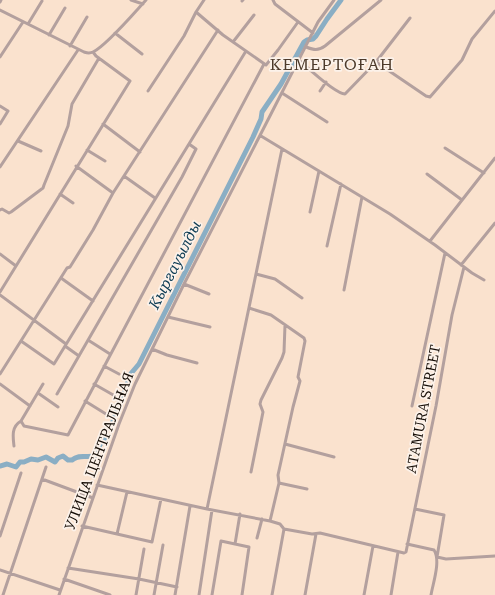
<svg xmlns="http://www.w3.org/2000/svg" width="495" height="595" viewBox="0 0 495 595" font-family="'Roboto Serif',serif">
<rect width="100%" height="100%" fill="#fae2ce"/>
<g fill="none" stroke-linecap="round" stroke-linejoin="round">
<path stroke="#8aaec4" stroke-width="5" d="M0,466L7,464L16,467L20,462H24L31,459L38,460L46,457L55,462L58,458L63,456L68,460H72C80,453 88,459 97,455L100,444L105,441V430L112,424L120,400L127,387L128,377L139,364L253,137L261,119L262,112L281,84L304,42L307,40L313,39L316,36L327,19L341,0"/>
<path stroke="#b3a09e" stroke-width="3" d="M131,0L143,4
M273,0L275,4L313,33
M242,1L243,0
M0,2L1,0
M0,10L84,52C87,53 89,54 93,52C107,45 134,13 146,0
M196,12L223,35L266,65L278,50L298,22
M28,24L42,1
M115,33L142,54
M49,35L65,8
M233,42L254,15
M70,46L87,17
M306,47C314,50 318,51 325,46L381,0
M0,57L23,22
M299,60C308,68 335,94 345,94L376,62L410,18
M376,62L426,96L430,97L462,60L472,39L495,11
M148,91L184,36L196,12L204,0
M320,91L326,82
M282,93L327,122
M0,106L8,111L0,124
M103,124L140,152
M261,136L390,214L435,245L472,273L484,280
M18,141L41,151
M445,148L484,173
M87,150L105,161
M76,166L113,193
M0,167L78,50
M427,174L462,200
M124,176L155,198
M60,194L73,203
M0,210L2,209L9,213L11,212L43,188L44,185L68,126L72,104L99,58
M310,212L319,171
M430,241L495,158
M327,246L341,184
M0,254L16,266
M461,265L495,223
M256,274L275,279L302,298
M61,278L93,301
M184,284L209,294
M344,290L362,197
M0,292L130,81L96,56L93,52
M0,295L66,344
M249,308L271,315L304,338L305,341L298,377L300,381L293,407L278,475L279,483L270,521
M168,317L210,327
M88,340L110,354
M21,341L54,364L246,51
M65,346L79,356
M152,349L167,355L197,363
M104,366L119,374
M0,374L67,268L70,267L93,230L113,193L218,30
M0,384L30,406
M94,384L115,396
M38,393L58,407
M57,394L182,177L196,149L189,144
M85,401L106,414
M412,406L445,253
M21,421L24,426L68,435L264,64
M285,444L334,457
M14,446C13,437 11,427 21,421L43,384
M251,472L263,412L260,404L261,400L282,358L284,352L285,325
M42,479L93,498
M279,483L307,489
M97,485L207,509L270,521L280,524L284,529L312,534L320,533L404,553L406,552L436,406L452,315L464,267
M207,509L282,149
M415,509L444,515L437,557L446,559L495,556
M240,514L235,544L249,547L242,595
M82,526L152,542L161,499
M117,534L127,492
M0,536L21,473
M257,538L262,519
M407,544L434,550C441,561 433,583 431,595
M68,568L139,579L177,587
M0,570L60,590
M64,579L110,595
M3,595L46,467
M59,595L119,424L135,384L184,284L318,22L334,0
M136,595L144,549
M154,595L163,545
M175,595L190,506
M199,595L212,510
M212,595L221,541L235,544
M272,595L284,529
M305,595L316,534
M364,595L373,546
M391,595L398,552"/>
</g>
<g text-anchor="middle" stroke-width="3.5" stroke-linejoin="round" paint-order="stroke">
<g font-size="14" fill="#160e07" stroke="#fcf2ea">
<text transform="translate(423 409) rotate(-79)" y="5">ATAMURA STREET</text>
<text transform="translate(99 451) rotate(-69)" y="5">УЛИЦА ЦЕНТРАЛЬНАЯ</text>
</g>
<g font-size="15" font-style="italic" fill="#0c3b53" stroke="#fcf2ea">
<text transform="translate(175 265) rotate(-63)" y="5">Кыргауылды</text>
</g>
<g font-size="16" letter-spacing="1" fill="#4d3a2a" stroke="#fcf2ea">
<text x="332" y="70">КЕМЕРТОҒАН</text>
</g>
</g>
</svg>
